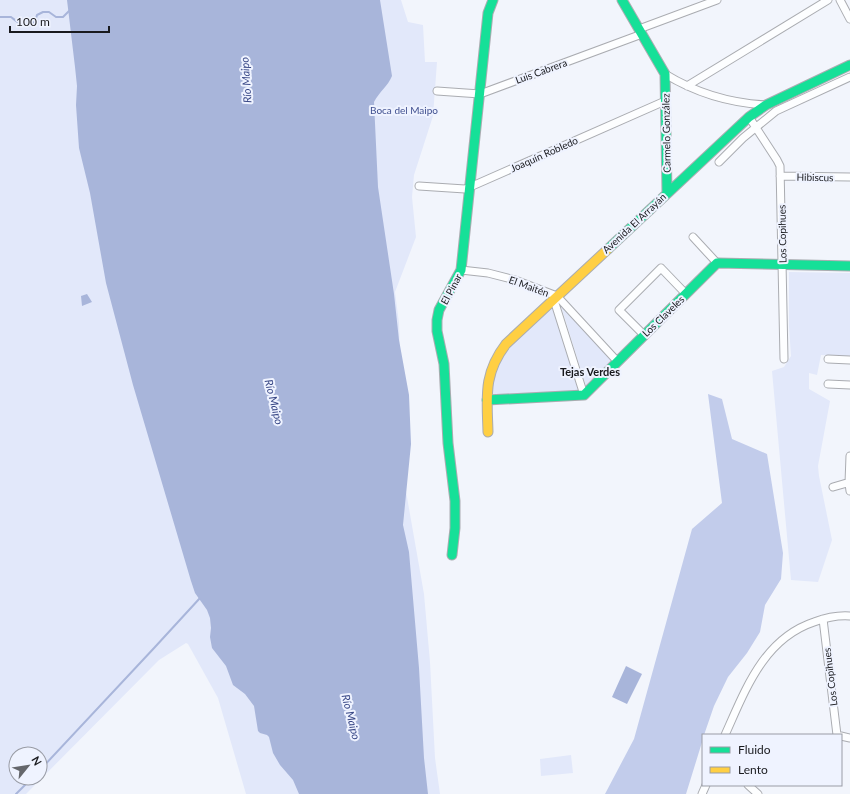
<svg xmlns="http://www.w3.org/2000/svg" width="850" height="794" viewBox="0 0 850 794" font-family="Lato,sans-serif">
<rect width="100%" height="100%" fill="#f2f5fc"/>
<path fill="#e2e8fa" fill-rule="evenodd" d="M0,0H401L408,22L423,25L425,62H437L433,116L414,175L412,197L416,237L395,292L399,323L404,480L424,594L430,662L435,758L440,794H246L218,698L188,644L186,643L159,660L26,794H0ZM16,754H40V778H16Z
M789,272L850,273V356L821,355L817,375L809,373V389L830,401L818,466L819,476L832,540L818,582L791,580L772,371L784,367L791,356L789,326Z
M560,303L614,361L586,386Z
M553,308L580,392L492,396C491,389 492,372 496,365C508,343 535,325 553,308Z
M571,755L573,773L541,776L540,759Z"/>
<path fill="#c2cceb" d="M708,394L722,399L732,439L767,454L783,553L781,579L765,605L760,632L747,653L728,677L714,706L704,735H703V739L686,794H605L634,739L692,529L722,503Z"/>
<path fill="#a8b5da" d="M67,0H380L392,76C388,86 379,92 374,102L378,187L394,294L399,340L409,395L411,444L403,525L409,552L419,668L424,758L428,794H299L293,780L280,765L273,753L269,737L267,735L260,733L258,731L254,706L245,694L233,685L226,666L212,648L210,637L211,628L210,618L207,610L195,593L191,581L133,385L106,283L90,193L79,148L76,105L77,86L75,67Z
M87,294L92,302L82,306L81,296Z
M626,666L642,674L627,704L612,697Z"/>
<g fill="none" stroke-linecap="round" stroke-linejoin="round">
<path stroke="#a8b5da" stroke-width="2" d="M0,17H11C20,24 23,28 35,22L37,15L43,12H49L56,17H63L69,11
M40,770L155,647L200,598
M16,794L32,778"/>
<g stroke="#aaacb1" stroke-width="9">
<path id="street" d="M840,0L850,19
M639,29L717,0
M665,74C696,93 729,103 766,105
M687,86L828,0
M437,91L480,94L642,34
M749,117L777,160L780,166L784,359
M719,162L743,138L776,111L850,77
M780,176L850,177
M419,186L465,189L470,187L665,101
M693,237L717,263
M461,270L488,273L515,280L557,296L617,361
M554,300L584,395
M644,335L619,310L661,268L686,294
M828,359L850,360
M828,384L850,385
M850,456L849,483L850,491
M833,487L850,482
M823,619L837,735
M725,735C745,691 763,639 814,622C825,618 838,615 850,616
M841,736L850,738
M748,785L758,794
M702,794L706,785"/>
</g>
<g stroke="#aaacb1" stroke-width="11">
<path id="fast" d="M622,0L665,74L667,193
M608,249L749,117L766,105L850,65
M487,400L584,395L717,263L850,266
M452,555L455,528V501L448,443L444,364L437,331V320L439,310L461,270L488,13L493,0"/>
</g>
<g stroke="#aaacb1" stroke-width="11">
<path id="slow" d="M488,432C487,397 483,374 506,344L608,249"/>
</g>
<use href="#street" stroke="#fdfeff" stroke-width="7"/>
<use href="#fast" stroke="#16e098" stroke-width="9"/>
<use href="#slow" stroke="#ffcf43" stroke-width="9"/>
</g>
<g text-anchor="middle" stroke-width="4" stroke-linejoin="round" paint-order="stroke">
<g font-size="10" fill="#191a1e" stroke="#eff3ff">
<text transform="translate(541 71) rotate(-20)" y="4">Luis Cabrera</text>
<text transform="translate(666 133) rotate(-91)" y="4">Carmelo González</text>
<text transform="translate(544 154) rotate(-24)" y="4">Joaquín Robledo</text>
<text transform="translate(815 177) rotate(1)" y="4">Hibiscus</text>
<text transform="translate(634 223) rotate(-43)" y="4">Avenida El Arrayán</text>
<text transform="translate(782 234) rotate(-91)" y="4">Los Copihues</text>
<text transform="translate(529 286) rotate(20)" y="4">El Maitén</text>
<text transform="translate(451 289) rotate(-62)" y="4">El Pinar</text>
<text transform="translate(663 316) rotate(-44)" y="4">Los Claveles</text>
<text transform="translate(830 677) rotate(-97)" y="4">Los Copihues</text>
</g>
<g font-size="10" fill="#405090" stroke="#eff3ff">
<text x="404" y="114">Boca del Maipo</text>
</g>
<g font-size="11" font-style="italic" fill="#384786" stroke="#eff3ff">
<text transform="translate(246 80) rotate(-94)" y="4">Río Maipo</text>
<text transform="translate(274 402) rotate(76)" y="4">Río Maipo</text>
<text transform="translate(351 717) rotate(76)" y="4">Río Maipo</text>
</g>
<g font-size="11" font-weight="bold" fill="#191a1e" stroke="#eff3ff">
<text x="590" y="376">Tejas Verdes</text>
</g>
</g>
<rect x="702" y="734" width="140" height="52" fill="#eff3ff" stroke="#999ca5"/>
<rect x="710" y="747" width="20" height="6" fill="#16e098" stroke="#999ca5"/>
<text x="738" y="754" font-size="12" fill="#191a1e">Fluido</text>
<rect x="710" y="767" width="20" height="6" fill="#ffcf43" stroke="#999ca5"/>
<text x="738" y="774" font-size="12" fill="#191a1e">Lento</text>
<g transform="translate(28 766) rotate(60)"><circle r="19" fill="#eff3ff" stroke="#999ca5"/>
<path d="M0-3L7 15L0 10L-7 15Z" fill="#65676c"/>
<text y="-6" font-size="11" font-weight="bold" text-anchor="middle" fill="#191a1e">N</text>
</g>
<path d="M10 26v6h99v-6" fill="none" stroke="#191a1e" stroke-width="2"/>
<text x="16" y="26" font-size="12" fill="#191a1e" stroke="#eff3ff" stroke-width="3" paint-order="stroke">100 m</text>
</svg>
